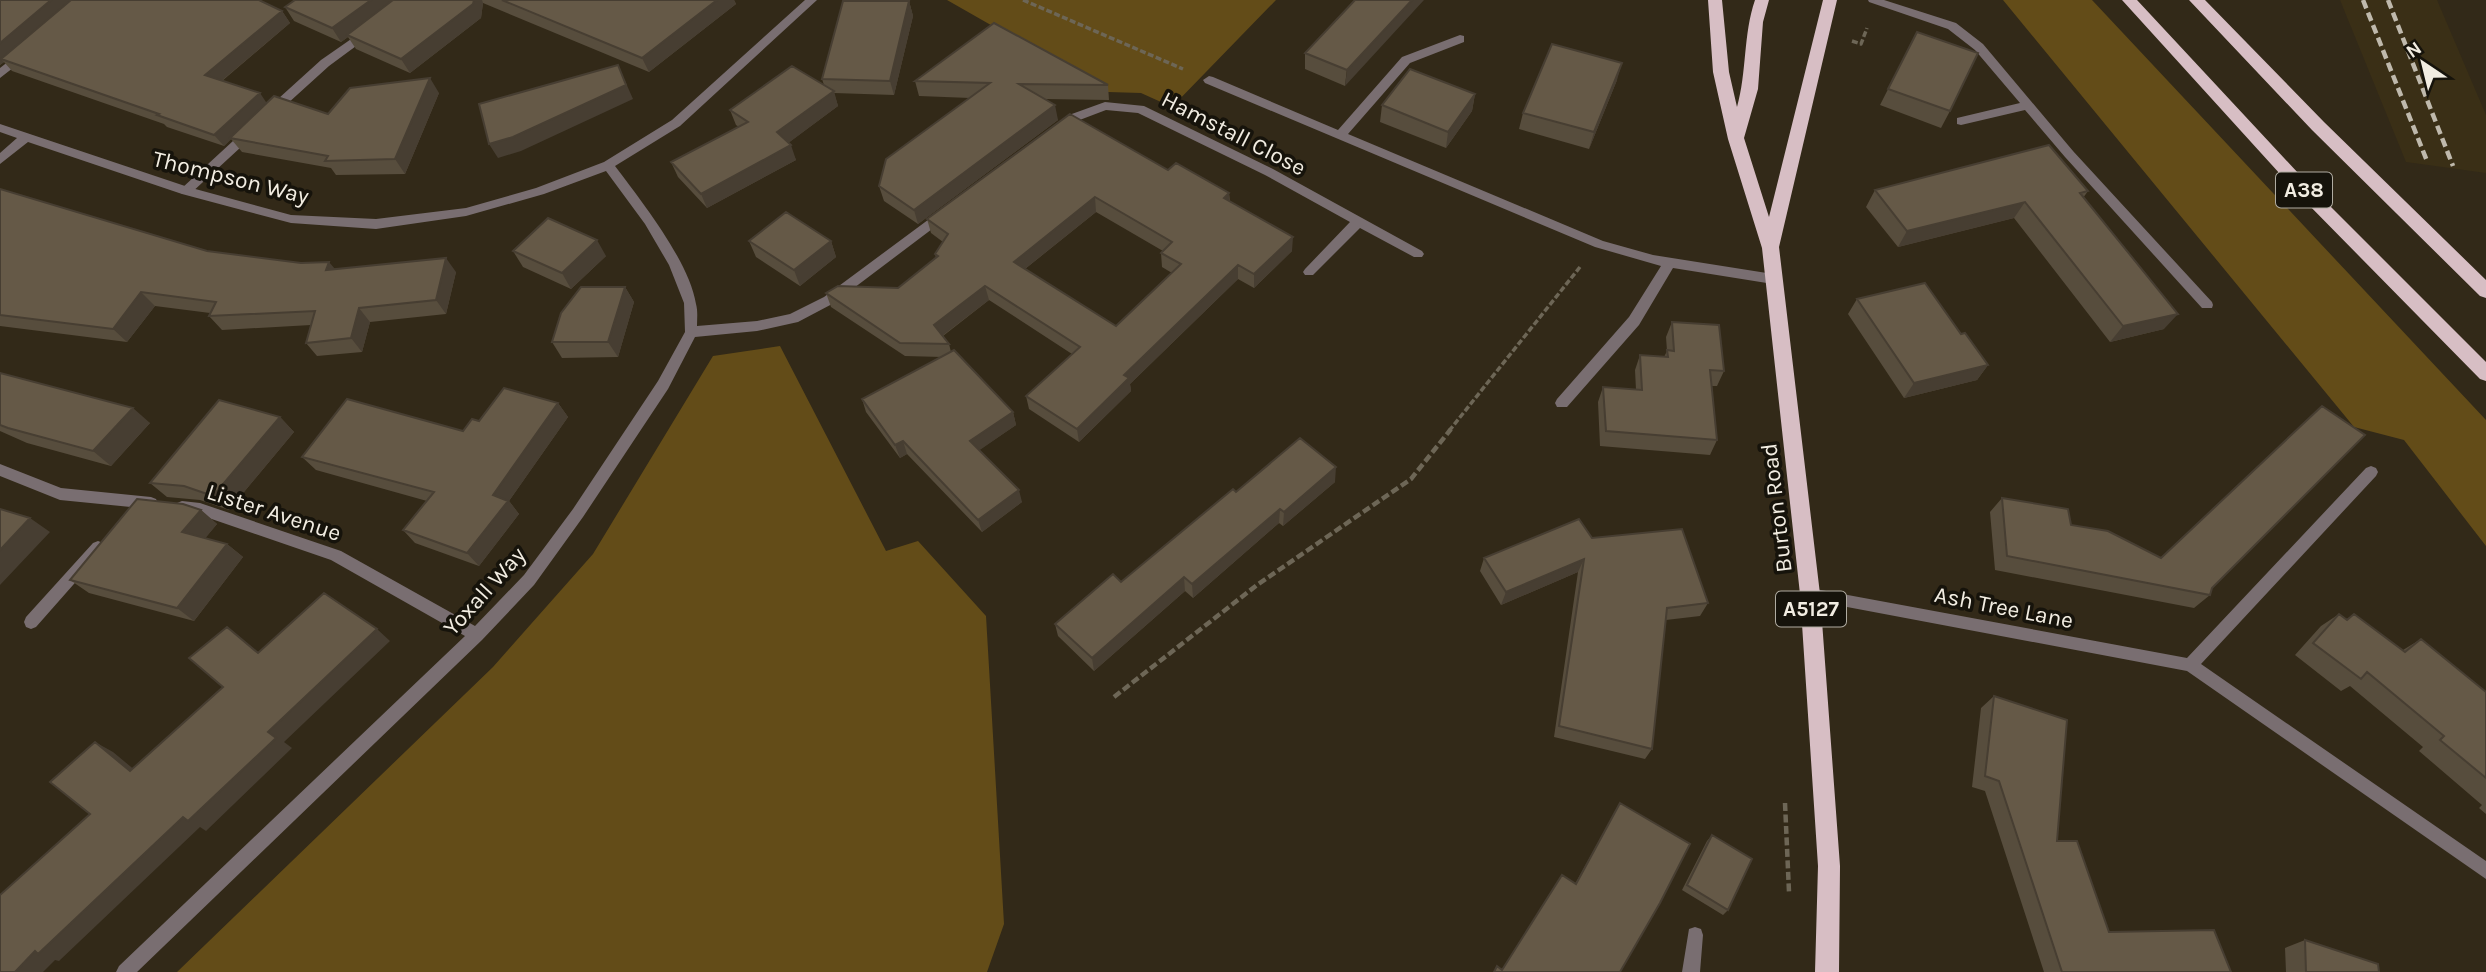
<svg xmlns="http://www.w3.org/2000/svg" width="2486" height="972" viewBox="0 0 2486 972" font-family="Karla,sans-serif">
<rect width="100%" height="100%" fill="#322918"/>
<path fill="#3a2f16" d="M2340,0H2437L2486,115V173L2406,162Z"/>
<path fill="#634c18" d="M947,0H1276L1172,107L1141,93L1108,92Z
M2003,0H2092L2486,420V546L2404,440L2354,427Z
M780,346L886,551L918,541L986,616L1004,924L987,972H177L493,667L593,554L713,356Z"/>
<g fill="none" stroke-linecap="round" stroke-linejoin="round">
<path stroke="#6d6656" stroke-width="3.5" stroke-dasharray="6 2.5" stroke-linecap="butt" d="M1023,0L1183,69
M1852,41L1861,44L1867,28
M1449,431L1580,267"/>
<path stroke="#6d6656" stroke-width="4.5" stroke-dasharray="8 3.5" stroke-linecap="butt" d="M1114,697L1257,585L1411,479L1451,429
M1785,803L1789,892"/>
<path fill="#796e71" fill-rule="evenodd" d="M367,28L373,32L371,35L329,66L276,114H268V108L321,60Z
M1460,35L1464,36V42L1410,63L1348,134L1603,241L1653,255L1773,274L1779,279L1777,282L1773,284L1673,268L1639,325L1567,407H1557L1555,403L1557,399L1629,317L1661,266L1595,247L1205,83L1203,80L1209,76L1213,77L1338,130L1402,57Z
M250,128L256,132L254,135L190,194H182L180,191L182,188L246,129Z
M2069,150L2073,151L2212,302L2213,305L2212,308H2202L2065,157V151Z
M98,541L103,543L105,547L103,551L36,627L31,629L26,627L24,622L26,617L93,543Z
M1695,927L1701,929L1703,935L1700,972H1682L1689,929Z"/>
<path fill="#796e71" fill-rule="evenodd" d="M805,0H817L680,126L615,166C642,202 689,261 696,304C698,311 697,319 697,326L757,321L790,314L824,297L940,211H948L950,214L948,217L834,303L798,322L757,331L695,337L668,389L583,517L534,585L482,640L137,972H116L119,966L465,636L331,560L200,515L177,511L175,507L177,503L182,501L200,503L341,551L475,626L524,575L573,509L658,381L685,332L684,303L669,265L645,224L606,171L544,194L466,216L376,229L291,223L182,194L28,142L0,164V153L17,138L0,132V124L188,187L291,215L376,219L466,208L536,188L604,162L672,120Z
M1868,0H1884L1956,23L1983,44L2073,151V157H2065L2025,110L1961,125L1957,124V118L2020,103L1975,50L1948,29L1869,2Z
M23,50L27,51V57L0,78V68Z
M1105,102L1144,106L1273,169L1422,251L1424,254L1422,257H1414L1360,228L1313,275H1305L1303,272L1305,269L1350,222L1265,175L1138,113L1106,110L1077,121L1065,129H1057L1055,126L1069,115Z
M0,464L61,488L151,497L156,499L158,503L156,507L151,509L60,500L0,476Z
M2371,466L2376,468L2378,472L2376,476L2201,664L2486,861V879L2187,671L1810,600L1805,599L1803,594L1805,589L1810,588L2187,658L2366,468Z"/>
<path fill="#d7bec4" fill-rule="evenodd" d="M1708,0H1722L1729,72L1737,107C1747,72 1743,35 1755,0H1769L1763,22L1758,89L1744,138L1769,217L1823,0H1837L1779,247L1820,594L1840,866L1839,972H1815L1818,866L1800,594L1762,248L1728,139L1713,72Z
M2122,0H2137L2312,188L2486,362V381L2480,379L2300,196Z
M2189,0H2205L2324,122L2486,280V298L2480,296L2312,130Z"/>
<path stroke="#bfb9ac" stroke-width="4.5" stroke-dasharray="9 4.5" stroke-linecap="butt" d="M2363,0L2427,161
M2388,0L2453,166"/>
</g>
<path fill="#574d3d" fill-rule="evenodd" d="M0,0L282,11L290,23L222,81L267,103L328,114L439,93L405,174L336,175L331,168L242,152L231,139L224,146L167,127L164,124L12,71L4,62L0,65Z
M295,0H734L736,4L649,72L483,3L481,18L410,73L356,49L348,37L341,42L294,21L285,7Z
M1355,0L1345,86L1305,69V53Z
M909,1L913,16L894,95L834,93L838,106L788,143L796,160L707,208L678,177L671,162L739,127L736,125L730,110L824,85L822,79Z
M1917,32L1950,111L1941,128L1880,105Z
M1617,80L1589,149L1519,129L1523,113Z
M915,81L1108,85L1109,100L1045,99L1058,120L918,224L884,201L879,186L970,98L919,96Z
M1475,94L1472,111L1446,148L1380,122L1382,105Z
M1168,170L1229,193L1230,201L1292,251L1254,288L1238,279L1130,384L1131,391L1079,442L1029,409L1026,396L1072,354L989,300L943,336L949,344L951,352L1013,412L1016,425L979,450L1022,502L982,532L907,454L900,458L866,412L862,399L942,357L905,356L831,307L826,293L898,288L936,258L935,254L943,242L931,233L927,219ZM1096,212L1163,251L1161,253L1162,267L1172,273L1116,326L1025,269Z
M0,189L207,251L335,269L456,272L446,314L370,322L362,352L317,356L306,343L311,325L222,330L209,316L210,313L155,306L127,342L0,326Z
M1875,190L2088,191L2083,198L2164,329L2110,342L2014,218L1898,247L1866,207Z
M749,241H831L836,257L800,286L756,257Z
M513,251L606,256L571,289L523,267Z
M625,287L634,302L618,357L562,358L552,342Z
M1857,299L1961,334L1988,365L1977,380L1904,398L1848,314Z
M1672,322L1724,371L1717,386H1712L1717,440L1710,455L1600,446L1598,402L1603,387L1636,390L1635,370L1640,355L1664,357L1667,351L1666,337Z
M0,373L150,423L111,466L27,443L0,431Z
M558,403L568,417L509,501L519,514L479,566L415,543L403,530L427,501L316,470L302,457L463,431L479,421Z
M280,417L294,432L229,510L200,500L167,497L150,483Z
M1335,482L1283,526L1279,523L1193,598L1185,591L1094,671L1058,636L1055,624L1121,582L1236,492Z
M2002,498L2071,525L2212,588L2210,595L2194,608L1995,570L1990,512Z
M201,510L217,524L205,538L227,544L243,557L194,621L89,593L70,580Z
M1592,538L1708,603L1700,616L1666,620L1652,749L1645,759L1554,737L1578,572L1501,605L1480,571L1484,558Z
M2339,614L2347,619L2354,614L2403,650L2421,639L2486,692V814L2479,808L2482,805L2419,751L2423,747L2350,686L2341,691L2295,655L2321,626Z
M1994,696L2057,841L2109,932L2231,972H2044L1985,791L1972,787L1981,708Z
M1620,803V972L1502,970L1575,884Z
M1712,835L1728,910L1723,915L1682,890L1707,841Z
M2305,940L2379,972H2286L2285,948Z"/>
<path fill="#473e32" d="M51,0H75L1,59L4,62L0,65V43Z
M371,0H399L347,35L348,37L341,42L332,28Z
M474,0H482L483,3L481,18L410,73L401,59Z
M717,0H734L736,4L649,72L642,58Z
M1412,0H1424L1345,86L1347,70Z
M909,1L913,16L894,95L890,81Z
M282,11L290,23L214,87L205,75Z
M1622,63L1617,80L1589,149L1594,132Z
M618,65L633,99L521,151L498,158L489,144Z
M430,78L439,93L405,174L395,159Z
M834,91L838,106L783,147L777,132Z
M260,93L268,105L230,138L231,139L224,146L214,135Z
M1475,94L1472,111L1446,148L1448,132Z
M1055,105L1058,120L918,224L914,210Z
M791,145L796,160L707,208L701,194Z
M1229,193L1230,207L1224,198Z
M1095,197L1096,212L1016,276L1014,262Z
M2025,202L2014,218L1898,247L1907,231Z
M1293,237L1292,251L1254,288V274Z
M597,240L606,256L571,289L562,273Z
M831,241L836,257L800,286L794,270Z
M446,258L456,272L446,314L436,300Z
M329,262L341,276L326,270Z
M1238,265V279L1130,384L1131,391L1079,442L1077,429L1124,375Z
M985,286L989,300L938,339L934,325Z
M625,287L634,302L618,357L608,342Z
M141,292L155,306L127,342L113,329Z
M359,308L370,322L362,352L351,338Z
M2178,314L2164,329L2110,342L2123,326Z
M1988,365L1977,380L1904,398L1914,383Z
M558,403L568,417L509,501L519,514L479,566L467,553L493,495Z
M133,408L150,423L111,466L93,451Z
M1013,412L1016,425L974,454L970,441Z
M280,417L294,432L229,510L213,496Z
M903,441L907,454L900,458L895,445Z
M1336,467L1335,482L1283,526L1284,512Z
M1019,490L1022,502L982,532L978,520Z
M1280,509L1279,523L1193,598L1192,584Z
M201,510L217,524L199,546L182,532Z
M30,518L50,532L0,585V550Z
M227,544L243,557L194,621L177,608Z
M1584,559L1578,572L1501,605L1506,592Z
M1184,577L1185,591L1094,671L1092,658Z
M377,629L390,641L284,742L292,748L206,831L200,827L59,961L55,960L43,972H15L35,951L183,817L268,732Z
M95,742L113,752L148,781L130,771Z"/>
<path fill="#655947" stroke="#473e32" stroke-width="2" fill-rule="evenodd" d="M0,0H51L0,43Z
M71,0H259L282,11L205,75L260,93L214,135L157,115L159,114L1,59Z
M295,0H371L332,28L285,7Z
M393,0H474L473,4L401,59L347,35Z
M502,0H717L642,58Z
M1355,0H1412L1347,70L1305,53Z
M843,1H909L890,81L822,79Z
M994,23L1108,85L1019,84L1055,105L914,210L879,186L886,159L990,83L915,81Z
M1917,32L1978,53L1950,111L1888,89Z
M1552,44L1622,63L1594,132L1523,113Z
M618,65L626,85L513,137L489,144L479,104Z
M792,66L834,91L777,132L791,145L701,194L671,162L748,122L730,110Z
M1410,69L1475,94L1448,132L1382,105Z
M430,78L395,159L325,161L328,156L230,138L274,96L328,114L350,88Z
M1070,114L1168,170L1176,163L1229,193L1224,198L1293,237L1254,274L1238,265L1124,375L1129,378L1077,429L1026,396L1080,347L985,286L934,325L949,344L900,343L826,293L838,286L898,288L938,256L935,254L948,234L927,219ZM1095,197L1172,242L1161,253L1181,264L1116,326L1014,262Z
M2049,145L2088,191L2080,193L2178,314L2123,326L2025,202L1907,231L1875,190Z
M0,189L207,251L301,263L329,262L326,270L446,258L436,300L359,308L351,338L306,343L315,311L209,316L216,302L141,292L113,329L0,315Z
M786,212L831,241L794,270L749,241Z
M548,218L597,240L562,273L513,251Z
M1925,283L1961,334L1965,333L1988,365L1914,383L1857,299Z
M581,287H625L608,342H552L561,313Z
M1672,322L1719,325L1724,371L1710,370L1717,440L1606,431L1603,387L1642,390L1640,355L1668,357L1667,350L1674,351Z
M954,350L1013,412L970,441L1019,490L978,520L903,441L895,445L862,399Z
M0,373L133,408L93,451L8,428L0,425Z
M504,388L558,403L493,495L508,501L467,553L403,530L434,492L302,457L347,399L463,431L472,419L479,421Z
M219,400L280,417L213,496L184,486L150,483Z
M2322,406L2365,435L2212,588L2210,595L2007,556L2002,498L2068,509L2071,525L2108,531L2161,558Z
M1300,438L1336,467L1284,512L1280,509L1192,584L1184,577L1092,658L1055,624L1113,574L1121,582L1233,489L1236,492Z
M137,499L183,504L201,510L182,532L227,544L177,608L70,580Z
M0,509L30,518L0,550Z
M1579,519L1592,538L1682,529L1708,603L1667,608L1652,749L1559,726L1584,559L1506,592L1484,558Z
M324,593L377,629L268,732L276,738L188,821L183,817L38,954L35,951L15,972H0V895L90,814L50,782L95,742L130,771L223,687L189,658L227,627L258,653Z
M2339,614L2347,620L2354,614L2405,652L2421,639L2486,692V778L2440,740L2444,736L2367,672L2361,679L2313,643Z
M1994,696L2067,720L2057,841H2077L2109,932L2214,930L2231,972H2062L1999,781L1985,776Z
M1620,803L1690,844L1660,903L1620,972H1494L1497,966L1502,970L1562,875L1576,884Z
M1712,835L1752,859L1728,910L1687,885Z
M2305,940L2378,964L2379,972H2306Z"/>
<g text-anchor="middle" stroke-width="7" stroke-linejoin="round" paint-order="stroke">
<g fill="#16130b" stroke="#b0aca2" stroke-width="2">
<rect x="2276" y="172.5" width="56" height="35" rx="5"/>
<rect x="1776" y="591.5" width="70" height="35" rx="5"/>
</g>
<g font-size="21" font-weight="bold" fill="#f2ede2">
<text x="2304" y="197">A38</text>
<text x="1811" y="616">A5127</text>
</g>
<g font-size="23" fill="#f2ede2" stroke="#16130b">
<text transform="translate(1234 133) rotate(27)" y="8">Hamstall Close</text>
<text transform="translate(231 177) rotate(14)" y="8">Thompson Way</text>
<text transform="translate(1776 508) rotate(-97)" y="8">Burton Road</text>
<text transform="translate(274 512) rotate(18)" y="8">Lister Avenue</text>
<text transform="translate(484 591) rotate(-48)" y="8">Yoxall Way</text>
<text transform="translate(2004 607) rotate(11)" y="8">Ash Tree Lane</text>
</g>
</g>
<g transform="translate(2423 63) rotate(325)" stroke="#16130b" stroke-width="5" paint-order="stroke">
<path d="M0-5L12 26L0 18L-12 26Z" fill="#f2ede2"/>
<text y="-10" font-size="19" font-weight="bold" text-anchor="middle" fill="#f2ede2">N</text>
</g>
</svg>
